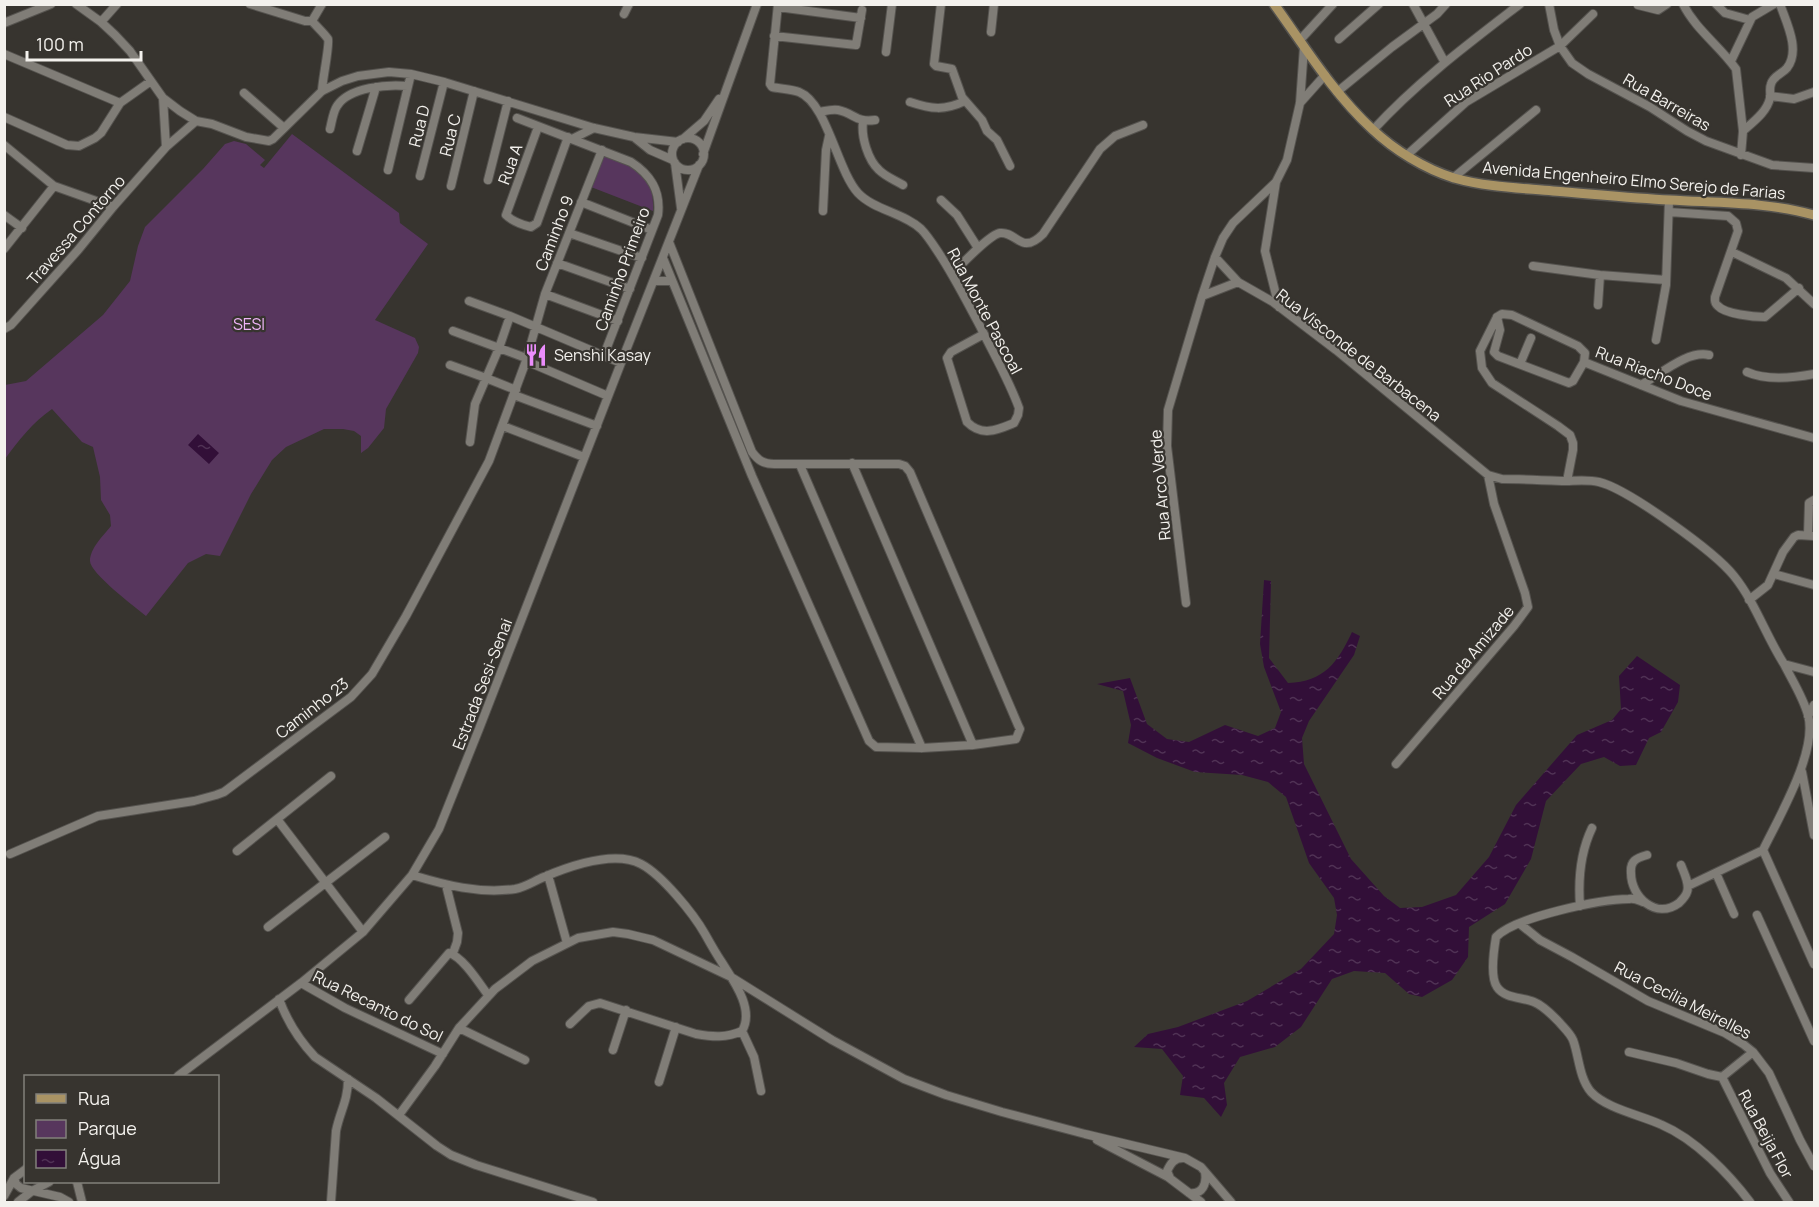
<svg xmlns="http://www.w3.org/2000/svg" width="1819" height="1207" viewBox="0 0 1819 1207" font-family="Manrope,sans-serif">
<defs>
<pattern id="water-ripples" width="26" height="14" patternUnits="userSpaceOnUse" patternTransform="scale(1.5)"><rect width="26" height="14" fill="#320f38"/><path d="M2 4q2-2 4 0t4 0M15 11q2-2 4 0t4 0" fill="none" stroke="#503255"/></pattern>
</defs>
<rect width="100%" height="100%" fill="#37342f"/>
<path fill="#57365d" d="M292,134L399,213L400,223L428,244L375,320L415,338L419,347L418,353L386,409L384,428L368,448L361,453V436L354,431L343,429H324L286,447L272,460L251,494L220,556L206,554L188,563L146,616C135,607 90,573 90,561C90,548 104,535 111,526L110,515L101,500L100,477L93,447L82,442L52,409C33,422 18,441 5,459V385L26,381L103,315L130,281L138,246L145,227L203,169L225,144L234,141L246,144L265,160L260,165L264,168Z
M603,154C612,156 623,158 630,162C649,173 654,191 653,211L591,187Z"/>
<path fill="url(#water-ripples)" d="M198,434L219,453L209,464L188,445Z
M1264,580L1271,581L1269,658L1288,683C1324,682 1338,662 1352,632L1360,636L1354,655L1309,721L1302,738L1304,764L1351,859L1384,896L1400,908L1422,907L1456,895L1489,857L1516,805L1577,735L1612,720L1621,709L1619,676L1637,656L1680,685L1678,702L1661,732L1649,738L1636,765L1620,766L1604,757L1581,764L1546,801L1531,859L1505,904L1469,927L1468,957L1452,980L1422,997L1409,994L1385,973L1354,971L1332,979L1301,1027L1275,1047L1240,1057L1224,1083L1227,1105L1221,1117L1204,1098L1180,1095L1183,1076L1162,1049L1134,1047L1148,1034L1178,1027L1247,1001L1301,969L1334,934L1337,915L1334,898L1309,863L1286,797L1268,782L1242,775L1195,772L1157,758L1128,743L1131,725L1123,691L1097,684L1130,678L1147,724L1167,739L1189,742L1225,725L1258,736L1275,728L1281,712L1264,667L1260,644Z"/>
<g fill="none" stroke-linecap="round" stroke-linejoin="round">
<g stroke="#55534f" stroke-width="10">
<path id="minor" d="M76,4L101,22L115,35L130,51L163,98L180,111L196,121L212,124L246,137L269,141L273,139L322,91L342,81L358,76L389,72L411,74L444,82L594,128L634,137L678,142
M250,4L305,21H312
M778,4L770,84L772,87C781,89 791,89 799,92C827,103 837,170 858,193C874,210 904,213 921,229C928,236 934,246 940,255C955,278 967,302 980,326C993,353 1009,380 1019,408L1018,415L1014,423C997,430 982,437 967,422L947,358L951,352L984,334
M941,4L934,64L936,66L952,69L962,97L982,120L987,131L997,140L1010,166
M1413,4L1444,61
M1549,4L1554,30L1560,46L1572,63L1588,74L1650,107L1687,131L1706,141L1772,165L1814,168
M1683,4C1696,30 1720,46 1736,69L1743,131L1741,155
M1716,4L1725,13L1750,20
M1638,5L1658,10L1667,4
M778,7L861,18
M624,14L629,4
M312,21C317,27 324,33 328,39C330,44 322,82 322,91
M312,21L322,4
M101,22L117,4
M4,23L51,4
M991,32L994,4
M774,36L856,45L862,10
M1339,39L1379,4
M1300,40L1333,4
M886,52L892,4
M4,54L120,103
M1731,61L1752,17L1774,4
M1337,92L1392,47L1437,14L1446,4
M244,93L284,128
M1770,96L1794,99L1814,92
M163,98L166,147L196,121
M910,102C931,109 944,111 965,101
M1300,103L1325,75
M819,112C825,111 832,109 838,110C854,113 856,123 875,120
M4,117L67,145L79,146L95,138L101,133L120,103L151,81
M517,118L631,162C651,175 661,191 658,215L604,355
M863,122C861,137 868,160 879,170C886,177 895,180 903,185
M538,127L506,215C512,221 523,225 531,227L537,223L568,137
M330,129C332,121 333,112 337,106C349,87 388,84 408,86
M1373,130C1417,82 1468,44 1520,4
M1743,131C1753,122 1767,112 1770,98C1771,94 1769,89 1771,84C1773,76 1782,74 1787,68C1801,50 1786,22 1780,4
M635,138L650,150L673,160
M672 154a16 16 0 1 1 32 0a16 16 0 1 1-32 0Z
M572,139L594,128
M683,139L704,121L719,99
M4,145L54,186L113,207
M357,151L376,87
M703,154L757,4
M1407,155L1466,102L1560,46L1593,14
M675,163L681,208
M388,170L411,74
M420,176L444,82
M1453,178L1536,110
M488,180L508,101
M1276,182L1265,251L1279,307
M451,186L474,91
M941,200L957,215L978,248
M581,202L652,230
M823,211L826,150L829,136
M1669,212L1728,216L1736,223L1738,231L1715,297C1715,301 1714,303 1718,306C1725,314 1754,317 1765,317L1799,288
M4,215L22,228
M569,233L642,258
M4,249L54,186
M1732,252L1786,278L1814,304
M1215,257L1238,282L1273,302L1336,350L1488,475L1502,479C1522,479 1542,480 1562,481C1574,481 1587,479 1599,482C1628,489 1715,552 1734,576C1755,602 1766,636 1784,664L1814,672
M663,258L752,476L869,741L876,747L922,748L973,745L1016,739L1020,729L1018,725L910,472L905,466L899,464H774C763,464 758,460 752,452L669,242
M557,263L630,289
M1533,266L1600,275L1666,280
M952,274C961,265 989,235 1000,233C1017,231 1021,256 1043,234L1100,149L1115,136L1143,125
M654,281H672
M545,294L618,321
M1202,296L1238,282
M469,301L510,316L621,363
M1598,305L1600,275
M1497,317L1500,330L1494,352L1498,356L1569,383L1573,381L1584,362
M4,329L11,325L78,250L113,207L166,147
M453,331L526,358
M1656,340L1666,285L1669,200
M526,361L608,396
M1520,364L1531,338
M450,365L486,378L516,390
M1747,372C1767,381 1793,378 1814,374
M1641,385C1660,375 1687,350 1709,355
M514,395L597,426
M503,426L584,457
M470,442L475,404L499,348L510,316
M852,463L973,745
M800,465L922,748
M1567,481L1573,450V443L1570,435L1558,426L1492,383L1482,368L1480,351L1497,317L1502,314L1512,315L1578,346L1585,353L1584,362L1681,401L1814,438
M1808,535L1809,503L1814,500
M1774,574L1814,585
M1749,600L1768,585L1783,552L1794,537L1798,535L1814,536
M1186,603L1167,446L1168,410L1202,296L1215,257L1223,238L1233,223L1276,182L1287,160L1300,103L1304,47
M1808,716L1814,705
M1396,764L1514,626L1528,607L1525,593L1494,504L1488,475
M1802,772L1814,835
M277,819L363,932
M1763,850C1779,817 1818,751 1808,715C1803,697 1792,680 1784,664
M1763,850L1814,964
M237,851L331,776
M10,854L98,816L194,801L216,795L224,792L351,697L372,674L406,616L489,461L526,361L545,294L602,150
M1647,855C1636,858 1630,861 1631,873C1631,897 1656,920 1679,903C1682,900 1686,896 1687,892C1690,884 1684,873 1681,865
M1716,873L1734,914
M412,875C445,885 479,894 515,889C526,887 534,881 544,877C570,866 614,850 641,864C662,875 693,913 705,934C710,943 715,952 721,961C733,980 755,1009 742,1031L754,1057L761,1091
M548,875L567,943
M446,885L458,933L457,942L453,953
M1688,886L1763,850
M1643,902C1638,900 1634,898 1629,899C1601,899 1515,917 1496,937C1494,949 1490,977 1497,987C1505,999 1523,997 1534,1002C1544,1006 1552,1015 1559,1022C1564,1028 1570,1033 1573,1040C1579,1056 1579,1078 1591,1092C1607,1109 1641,1115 1662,1125C1695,1139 1729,1174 1750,1202
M1580,906C1578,879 1580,853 1592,828
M1757,915L1814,1041
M1520,924L1540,940L1572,957L1648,1001L1725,1033L1743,1044L1753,1052L1769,1073L1800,1140L1814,1166
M268,927L385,837
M301,983L345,1008L443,1054
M279,999C287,1021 299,1040 315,1057L376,1098L437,1146L451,1155L476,1165L593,1202
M409,1000L449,953C463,957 479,983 488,995
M570,1024L589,1006L600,1003L696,1034C713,1037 726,1038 742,1031
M459,1028L525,1060
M613,1050L626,1010
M1629,1052L1676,1063L1708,1074L1722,1077L1753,1052
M178,1076L301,983L363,932L412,875L439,829L479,729L621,363L699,165
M1722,1077L1770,1173L1789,1202
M659,1082L676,1027
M399,1115L435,1066L459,1028L495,989L532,961L578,938L613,932L628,934L653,940L731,977L832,1040L904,1079L946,1095L1002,1112L1085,1134L1185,1158L1201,1167L1231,1202
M1097,1140L1168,1177L1201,1202
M14,1178L16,1184L21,1188L60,1197L69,1202
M1170,1178L1167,1171C1171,1163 1174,1158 1183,1158
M77,1182L82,1202
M1189,1193C1203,1195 1207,1183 1205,1172
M4,1196L14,1178L26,1169
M18,1202L32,1191L49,1182
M331,1202L336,1131C340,1111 348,1101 348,1079"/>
</g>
<g stroke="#55534f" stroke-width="12">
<path id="major" d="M1274,4C1305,47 1333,93 1372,129C1394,150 1425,169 1454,178C1486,187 1520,188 1553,191C1592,194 1631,198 1670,200C1719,203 1768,202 1814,215"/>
</g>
<use href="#minor" stroke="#807d77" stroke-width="8"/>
<use href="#major" stroke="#a99364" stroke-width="9"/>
</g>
<defs>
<g id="restaurant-bare" transform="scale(1.8)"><path d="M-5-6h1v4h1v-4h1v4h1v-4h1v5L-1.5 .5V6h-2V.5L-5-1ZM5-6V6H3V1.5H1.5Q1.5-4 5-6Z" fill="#eb8dfc" stroke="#37342f" stroke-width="2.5" paint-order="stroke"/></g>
</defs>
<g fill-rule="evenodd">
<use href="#restaurant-bare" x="536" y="355"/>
</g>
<g text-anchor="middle" stroke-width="4.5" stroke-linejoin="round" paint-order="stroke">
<g font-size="16" fill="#f3f1ed" stroke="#37342f">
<text transform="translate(1488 75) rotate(-33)" y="6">Rua Rio Pardo</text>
<text transform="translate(1667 102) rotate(30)" y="6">Rua Barreiras</text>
<text transform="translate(419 126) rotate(-76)" y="6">Rua D</text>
<text transform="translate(450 135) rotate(-76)" y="6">Rua C</text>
<text transform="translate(510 164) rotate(-70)" y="6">Rua A</text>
<text transform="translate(1634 180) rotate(5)" y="6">Avenida Engenheiro Elmo Serejo de Farias</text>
<text transform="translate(76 230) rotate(-49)" y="6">Travessa Contorno</text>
<text transform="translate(554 233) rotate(-69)" y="6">Caminho 9</text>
<text transform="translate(622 269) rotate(-70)" y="6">Caminho Primeiro</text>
<text transform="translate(985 311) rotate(62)" y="6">Rua Monte Pascoal</text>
<text transform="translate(1359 355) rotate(38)" y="6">Rua Visconde de Barbacena</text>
<text transform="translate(1654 373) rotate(21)" y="6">Rua Riacho Doce</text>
<text transform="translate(1160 485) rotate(-95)" y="6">Rua Arco Verde</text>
<text transform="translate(1473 652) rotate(-50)" y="6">Rua da Amizade</text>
<text transform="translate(482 684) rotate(-69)" y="6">Estrada Sesi-Senai</text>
<text transform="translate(312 708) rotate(-38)" y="6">Caminho 23</text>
<text transform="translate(1683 1000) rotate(27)" y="6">Rua Cecília Meirelles</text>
<text transform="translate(378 1006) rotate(26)" y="6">Rua Recanto do Sol</text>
<text transform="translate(1766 1134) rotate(62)" y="6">Rua Beija Flor</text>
</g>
<g font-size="16" fill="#eeb3f8" stroke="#37342f">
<text x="249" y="330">SESI</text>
</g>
<g font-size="16" fill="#f3f1ed" stroke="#37342f" text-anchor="start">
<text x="554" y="361">Senshi Kasay</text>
</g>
</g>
<rect width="1819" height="1207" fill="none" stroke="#f3f1ed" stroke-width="12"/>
<rect x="24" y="1075" width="195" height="108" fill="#37342f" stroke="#82807b" stroke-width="1.5"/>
<rect x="36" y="1094" width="30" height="9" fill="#a99364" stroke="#82807b" stroke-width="1.5"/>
<text x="78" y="1105" font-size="18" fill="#f3f1ed">Rua</text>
<rect x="36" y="1120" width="30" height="18" fill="#57365d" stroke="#82807b" stroke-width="1.5"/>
<text x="78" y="1135" font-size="18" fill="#f3f1ed">Parque</text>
<rect x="36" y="1150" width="30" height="18" fill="url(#water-ripples)" stroke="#82807b" stroke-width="1.5"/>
<text x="78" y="1165" font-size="18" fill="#f3f1ed">Água</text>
<path d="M27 51v9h114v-9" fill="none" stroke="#f3f1ed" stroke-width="3"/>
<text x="36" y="51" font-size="18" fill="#f3f1ed" stroke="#37342f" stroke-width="4.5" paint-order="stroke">100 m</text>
</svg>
